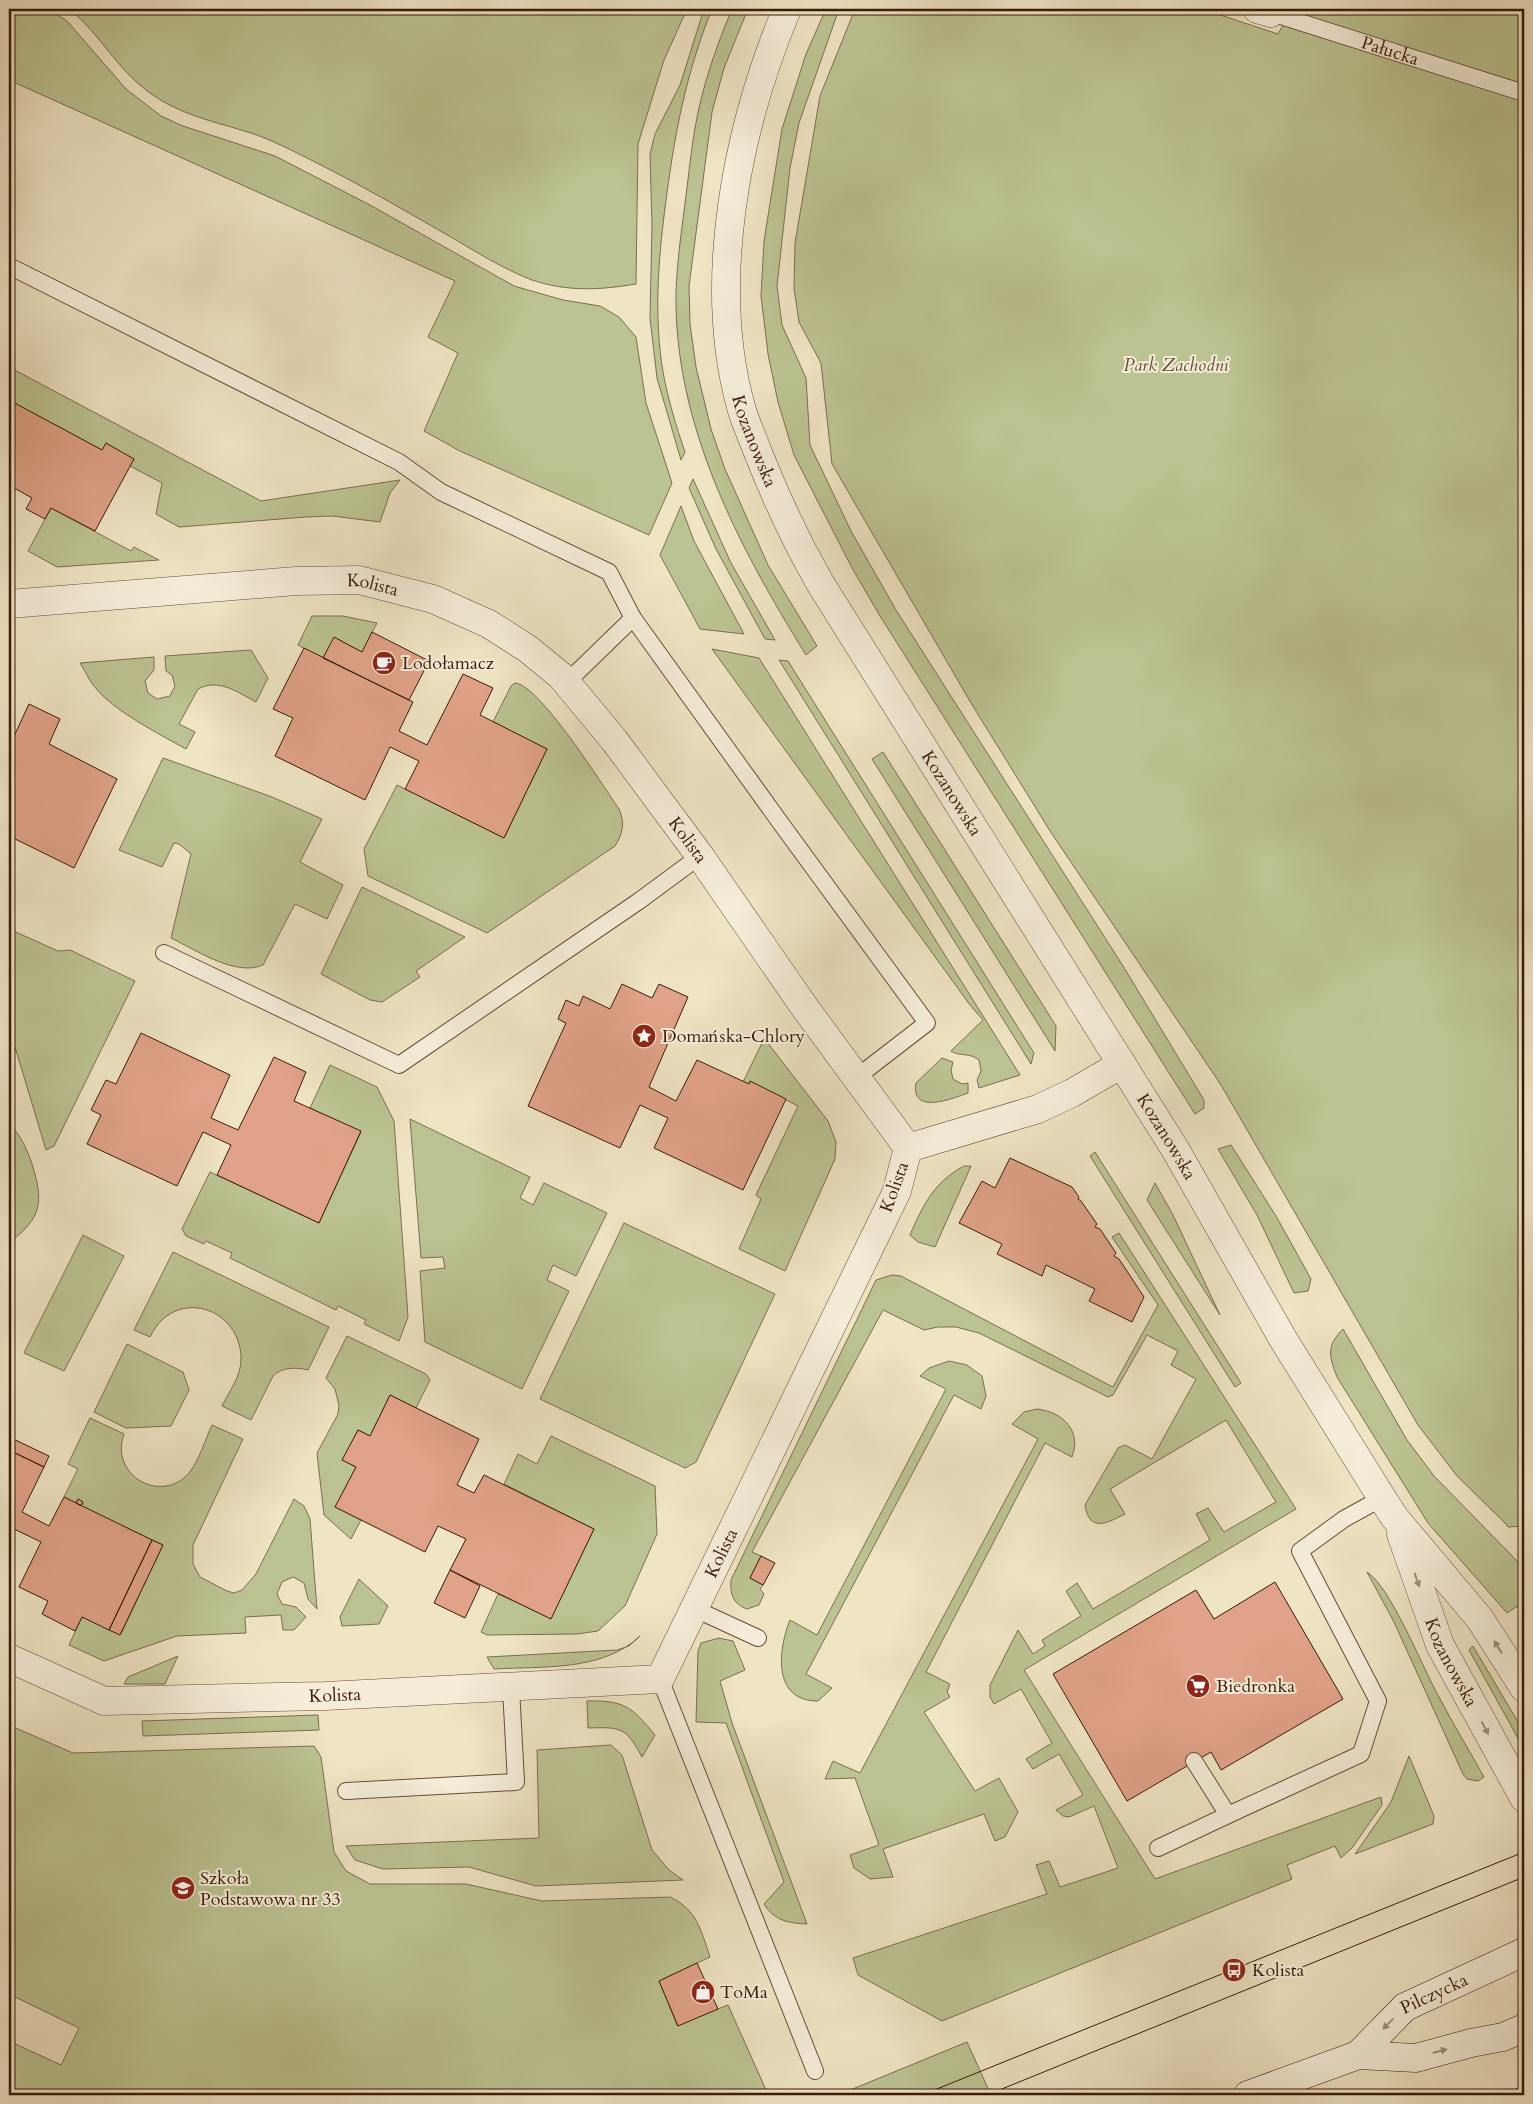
<svg xmlns="http://www.w3.org/2000/svg" width="1533" height="2104" viewBox="0 0 1533 2104" font-family="Cardo,serif">
<rect width="100%" height="100%" fill="#efe4c4"/>
<filter id="stains"><feTurbulence type="fractalNoise" baseFrequency=".004" numOctaves="4"/><feColorMatrix values="0 0 0 0 .2 0 0 0 0 .09 0 0 0 0 .02 0 0 0 .5 -.17"/></filter>
<radialGradient id="worn" r=".72"><stop offset=".6" stop-color="#630" stop-opacity="0"/><stop offset="1" stop-color="#630" stop-opacity=".3"/></radialGradient>
<path fill="#bcc392" stroke="#7c6e4e" d="M9,9H48L67,21L126,89L161,116L183,126L275,156L370,205L514,286L563,300L600,306L619,317L636,337L646,403L672,483L649,535L460,451L424,431L458,353L428,337L455,281L9,80Z
M69,9H687L664,60L638,144L636,284C600,290 568,292 532,280C503,269 475,251 449,236C404,210 359,184 313,161C293,151 272,140 251,133C216,122 180,115 150,93C117,70 100,33 69,9Z
M704,9H712C685,76 674,137 665,208C658,262 654,318 663,372C668,399 676,426 685,452L681,460L657,378L650,318L652,226L650,154L655,134L680,85Z
M732,9H748L724,68L712,112L689,286L690,324L696,367L711,429L725,469L768,565L817,646L806,655C739,547 674,425 676,293C677,260 682,228 686,195C689,173 691,150 695,128C702,87 716,47 732,9Z
M826,9H839L799,123L790,168L777,286L782,325L806,378L810,445L851,531L896,610L1123,966L1204,1100V1108L1195,1114L880,616L852,568L794,455L778,402L768,354L761,296L764,241L782,129L806,54Z
M855,9H1202L1278,34L1292,9H1524V1526L1508,1527L1505,1523L1457,1476L1418,1425L1221,1085L1050,831L971,703L832,464L821,363L799,322L794,288L795,243L820,96Z
M9,367L261,501L400,480L390,493L380,522L332,516L306,517L179,527L156,514L162,483L130,466L134,459L106,444L102,450L9,400Z
M693,479L731,563L775,640L765,639L716,549L689,488Z
M681,506L694,541L744,634L700,629L660,555Z
M51,508L131,551L134,547L159,560L57,567L28,551Z
M312,616H343L377,623L362,652L335,638L323,658L298,645Z
M712,649L759,658L1020,1075L979,1088L977,1080L981,1071L979,1060C969,1052 960,1057 951,1051L983,1020L970,1005Z
M251,650L268,678L256,702C237,692 219,678 198,689L179,724L195,732L186,749C159,734 112,710 94,686C88,679 85,670 80,663L154,657V670L145,681L148,693L157,699L170,696L175,686L172,675L166,671L165,656Z
M779,660L788,661L1034,1053L1031,1064Z
M515,683C539,684 603,786 619,809C625,822 623,834 615,846L487,933L368,876L364,849L397,785L504,838L547,749L493,722L511,686Z
M883,752L1056,1026L1055,1051L872,759Z
M163,758L272,797L322,819L300,862L343,885L327,919L295,904L263,965C236,977 196,950 171,938L191,854L179,844L174,843L162,867L119,850Z
M362,887L465,937L416,971L420,977L382,1002L370,1000L321,974Z
M9,929L58,951L70,950L135,981L54,1146L46,1150L9,1027Z
M767,1042L828,1121L836,1142L835,1159L785,1271L739,1249L761,1199L756,1195L798,1106L751,1082L749,1084L743,1082L762,1043Z
M942,1058L953,1062L951,1070L953,1079L962,1084L968,1083V1093C954,1098 910,1116 916,1083Z
M330,1065L377,1087L394,1121L408,1317L399,1341L364,1324L366,1320L338,1306L336,1310L230,1258L232,1253L206,1241L204,1244L186,1236L182,1229L210,1172L319,1223L361,1132L310,1108Z
M410,1119L530,1177L520,1198L533,1205L544,1183L607,1213L576,1276L553,1265L547,1280L569,1291L522,1389L425,1342L420,1271L445,1268L443,1257L421,1258Z
M9,1125C20,1133 26,1148 31,1161C44,1201 43,1217 9,1243Z
M1231,1145L1276,1216L1311,1279L1308,1291L1294,1293L1257,1215L1218,1149Z
M1095,1152L1241,1383L1235,1387L1090,1156Z
M964,1166H971L935,1247L918,1242L910,1235C923,1205 934,1182 964,1166Z
M1155,1183L1173,1215L1220,1315L1147,1200Z
M624,1223L775,1294L696,1462L685,1468L540,1399Z
M1119,1233L1296,1509L1024,1670L1155,1879L1381,1797L1382,1805L1352,1848L1341,1858L1335,1846L1287,1865L1292,1879L942,2021L858,1975L853,1958L1047,1894L1036,1865L1049,1861L1060,1887L1118,1868L1094,1806L1069,1817L1063,1816L1056,1810L1083,1795L1059,1754L1033,1769L1026,1759L1052,1743L1021,1689L994,1704L990,1697V1685L1018,1630L1033,1654L1045,1646L1042,1640L1081,1616L1066,1591L1077,1583L1093,1609L1210,1540L1196,1514L1208,1508L1224,1532L1276,1502L1226,1420L1110,1489L1125,1514C1109,1522 1089,1534 1085,1505L1118,1448L1125,1445L1152,1459L1196,1379L1171,1365L1178,1351L1147,1335L1113,1395L1108,1397L979,1333L956,1327H938L924,1330L883,1310L752,1552L761,1556L750,1578L763,1585L760,1589L764,1594L759,1605L747,1609C733,1604 730,1594 731,1580L876,1280L892,1275L901,1276L1113,1387L1158,1305L1112,1237Z
M83,1235L124,1256L64,1371L24,1353Z
M173,1252L329,1327L308,1370C296,1367 282,1367 273,1376L251,1420L222,1406C229,1392 241,1376 241,1360C242,1308 175,1285 150,1337L134,1330Z
M1343,1329L1407,1440L1434,1476L1524,1568V1602L1507,1613L1428,1523L1337,1377C1329,1356 1326,1346 1343,1329Z
M347,1336L426,1374L430,1380L416,1408L390,1395L370,1436L358,1430L343,1460L356,1467L336,1507L361,1520L351,1539L324,1515L317,1453L338,1414L339,1405L335,1389L326,1378Z
M127,1344L183,1372L189,1390L171,1426L126,1428L94,1412Z
M949,1361L967,1365L982,1376L986,1396L981,1409L954,1395L806,1674L832,1688L818,1701C772,1701 778,1650 790,1620L817,1635L946,1389L920,1376L929,1368Z
M1037,1409C1063,1412 1082,1431 1072,1457L1045,1443L926,1672L950,1684L947,1692L950,1697L924,1712L975,1791L999,1778L1018,1812L1005,1837L995,1841L984,1814L883,1849L893,1877L870,1879L854,1868L850,1855L879,1845L855,1778L825,1779L833,1761L860,1773L1038,1439L1012,1424L1024,1412Z
M90,1418L124,1434C109,1475 161,1505 189,1473C199,1461 205,1440 212,1425L243,1439L193,1545V1564L200,1577L227,1591L234,1593L242,1590L256,1574L294,1499L304,1506L310,1519L317,1609L308,1599L304,1583L293,1577L282,1582L277,1594L282,1604L296,1607L306,1617L294,1630H283L281,1615L245,1617L246,1633L177,1636L104,1661L69,1645L82,1617L121,1634L163,1545L81,1506L83,1502L78,1499L76,1503L64,1497L78,1469L68,1464Z
M551,1436L655,1486L657,1534L625,1606L598,1631L577,1634L487,1635L481,1632L498,1594L551,1618L594,1529L504,1484L518,1454L537,1464Z
M1367,1572C1391,1587 1423,1669 1439,1697C1453,1724 1469,1750 1484,1777L1478,1781L1467,1779L1463,1774L1394,1622Z
M359,1579L388,1606L379,1624L342,1626L340,1617Z
M640,1636C602,1672 542,1666 494,1669L487,1657L617,1650L629,1646Z
M719,1638L733,1641L745,1670L720,1681L732,1723L807,1924C788,1923 775,1921 764,1904L784,1882L726,1723L696,1722L698,1651L701,1643Z
M1473,1646L1524,1732V1749L1469,1650Z
M178,1656L165,1684H124L128,1677Z
M587,1701C624,1700 632,1707 655,1735L642,1757C626,1727 621,1727 588,1728Z
M318,1715L319,1730L143,1736L142,1721Z
M9,1725L73,1753L314,1746L321,1757L334,1852L346,1871L370,1884H466L542,1901L670,1897C697,1910 701,1930 710,1957L659,1981L677,2025L728,2005L767,2092L765,2095H9V2041L61,2065L79,2028L9,1994Z
M611,1745L622,1755L652,1850L669,1870L683,1880L536,1886L469,1867L383,1869L355,1860L346,1846L539,1838L537,1750Z
M1409,1756L1434,1816L1433,1824L1355,1854L1391,1802Z
M967,2042L991,2095H838Z
M1524,2086V2095H1501Z"/>
<path fill="#e0a288" stroke="#3b1a09" d="M9,400L102,450L106,443L134,459L95,531L51,508L45,519L26,509L32,498L9,485Z
M372,632L429,661L409,700L323,658L334,637L362,652Z
M304,648L413,702L399,731L427,745L463,674L493,688L480,715L547,749L504,838L405,789L419,761L390,747L365,800L275,756L293,718L273,709Z
M29,704L60,719L49,744L117,779L74,868L9,836V747Z
M622,984L652,998L659,984L688,997L649,1087L676,1101L697,1060L749,1084L750,1081L786,1099L743,1190L654,1148L668,1118L640,1105L620,1148L528,1106L566,1023L558,1019L566,1000L579,1006L583,996L610,1009Z
M141,1033L230,1075L211,1118L238,1130L274,1057L306,1072L294,1101L361,1131L319,1223L217,1175L231,1145L203,1132L177,1186L87,1144L101,1115L91,1110L106,1080L116,1084Z
M1010,1158L1072,1187L1079,1197L1078,1199L1081,1201L1097,1224L1095,1227L1100,1229L1116,1253L1114,1256L1119,1259L1144,1297L1132,1322L1089,1301L1095,1289L1046,1265L1042,1276L997,1254L1002,1244L959,1223L982,1181L995,1188Z
M390,1395L479,1439L457,1485L474,1493L484,1475L594,1529L551,1619L450,1570L466,1539L438,1526L425,1552L335,1507L356,1467L342,1460L358,1430L370,1436Z
M9,1437L49,1456L44,1467L9,1450Z
M9,1450L44,1467L22,1512L49,1526L64,1497L152,1540L109,1630L82,1617L75,1631L42,1614L48,1601L19,1587L41,1542L14,1529L9,1540Z
M78,1499L83,1502L81,1506L76,1503Z
M152,1540L163,1545L120,1635L109,1630Z
M761,1556L775,1563L763,1585L750,1578Z
M450,1570L480,1586L465,1618L434,1603Z
M1275,1582L1343,1699L1221,1770L1211,1752L1127,1801L1053,1674L1196,1590L1214,1619Z
M697,1963L718,2009L678,2026L659,1981Z"/>
<g fill="none" stroke-linecap="round" stroke-linejoin="round">
<g stroke="#684c38" stroke-width="18">
<g id="lane">
<path id="s1" d="M1271,13L1524,93"/>
<path d="M9,266L399,462L441,492L609,572L633,618"/>
<path d="M566,683L633,618L782,825L927,1023L857,1077"/>
<path d="M164,953L399,1065L639,901L700,856"/>
<path d="M695,1609L758,1638"/>
<path d="M660,1679L815,2071"/>
<path d="M1194,1761L1228,1815L1361,1754L1378,1701L1300,1551L1344,1519L1382,1498"/>
<path d="M346,1791L516,1782L511,1688"/>
<path d="M1158,1848L1228,1815"/>
</g>
</g>
<g stroke="#684c38" stroke-width="29">
<g id="street">
<path id="s2" d="M787,9C737,128 706,281 741,407C745,422 752,436 757,450C775,496 795,539 820,583L1175,1149L1283,1339L1382,1498L1395,1518L1480,1619L1524,1688"/>
<path d="M1257,9L1271,13L1273,9"/>
<path id="s3" d="M9,604L296,581L359,580L433,599L489,624L528,649L561,676L614,740L700,856L803,1005L908,1148L897,1191L660,1679L325,1696L104,1701L9,1658"/>
<path d="M908,1148L1038,1109L1072,1093L1122,1064"/>
<path id="s4" d="M1401,1534L1440,1645L1524,1798"/>
</g>
</g>
<g stroke="#3b1a09" stroke-width="29">
<g id="secondary">
<path id="s5" d="M1358,2055L1405,2007L1524,1952"/>
<path d="M1248,2095L1358,2055L1416,2058L1471,2043L1503,2037L1524,2028"/>
</g>
</g>
<use href="#lane" stroke="#f5edd9" stroke-width="16"/>
<use href="#street" stroke="#f5edd9" stroke-width="28"/>
<use href="#secondary" stroke="#f5edd9" stroke-width="28"/>
<path stroke="#3b1a09" stroke-width="1" d="M922,2095L1524,1852
M987,2095L1524,1877"/>
</g>
<defs><path id="oneway-solid" d="M-6-.8H1V-3.2L6.5 0L1 3.2V.8H-6Z" transform="scale(1.25)"/></defs>
<g fill="#a18e7b">
<use href="#oneway-solid" transform="translate(1417 1580) rotate(71)"/>
<use href="#oneway-solid" transform="translate(1498 1647) rotate(-122)"/>
<use href="#oneway-solid" transform="translate(1485 1728) rotate(62)"/>
<use href="#oneway-solid" transform="translate(1388 2024) rotate(134)"/>
<use href="#oneway-solid" transform="translate(1440 2051) rotate(-15)"/>
</g>
<defs>
<g id="cafe-disc" transform="scale(1.25)"><circle r="9.5" fill="#8f2418" stroke="#f5edd9"/><path d="M-5.5-4.5H6V0H3Q3 3.5 0 3.5H-2.5Q-5.5 3.5-5.5 0ZM3-3.2v2h1.7v-2ZM-6 4.5H4V6H-6Z" fill="#fff"/></g>
<g id="sight-disc" transform="scale(1.25)"><circle r="9.5" fill="#8f2418" stroke="#f5edd9"/><path d="M0-6L1.8-2.2L6-1.7L2.9 1.2L3.7 5.4L0 3.3L-3.7 5.4L-2.9 1.2L-6-1.7L-1.8-2.2Z" fill="#fff"/></g>
<g id="supermarket-disc" transform="scale(1.25)"><circle r="9.5" fill="#8f2418" stroke="#f5edd9"/><path d="M-6-5.5h2.5l.6 2H6L4.5 2H-2.5L-4.4-4H-6ZM-1.5 3.2a1.3 1.3 0 1 0 .1 0ZM3 3.2a1.3 1.3 0 1 0 .1 0Z" fill="#fff"/></g>
<g id="school-disc" transform="scale(1.25)"><circle r="9.5" fill="#8f2418" stroke="#f5edd9"/><path d="M0-5L7-2L0 1L-7-2ZM-4 1L0 2.5L4 1V4Q0 6-4 4Z" fill="#fff"/></g>
<g id="bus-disc" transform="scale(1.25)"><circle r="9.5" fill="#8f2418" stroke="#f5edd9"/><path d="M-5-6H5V4H4V6H2V4H-2V6H-4V4H-5ZM-3.5-4V0h7V-4ZM-3.5 1.2v1.5H-2V1.2ZM2 1.2v1.5H3.5V1.2Z" fill="#fff"/></g>
<g id="shop-disc" transform="scale(1.25)"><circle r="9.5" fill="#8f2418" stroke="#f5edd9"/><path d="M-5-2.5h2.3a2.7 3.5 0 0 1 5.4 0H5L5.5 6h-11ZM-1.5-2.5h3a1.5 2.3 0 0 0-3 0Z" fill="#fff"/></g>
</defs>
<g fill-rule="evenodd">
<use href="#cafe-disc" x="384" y="663"/>
<use href="#sight-disc" x="644" y="1036"/>
<use href="#supermarket-disc" x="1198" y="1686"/>
<use href="#school-disc" x="183" y="1888"/>
<use href="#bus-disc" x="1234" y="1970"/>
<use href="#shop-disc" x="703" y="1992"/>
</g>
<g text-anchor="middle" stroke-width="4" stroke-linejoin="round" paint-order="stroke">
<g font-size="18" fill="#3b1a09" stroke="#f5edd9">
<text dy="6" stroke="none"><textPath href="#s1" startOffset="125">Pałucka</textPath></text>
<text dy="6" stroke="none"><textPath href="#s2" startOffset="444">Kozanowska</textPath></text>
<text dy="6" stroke="none"><textPath href="#s3" startOffset="365">Kolista</textPath></text>
<text dy="6" stroke="none"><textPath href="#s2" startOffset="849">Kozanowska</textPath></text>
<text dy="6" stroke="none"><textPath href="#s3" startOffset="785">Kolista</textPath></text>
<text dy="6" stroke="none"><textPath href="#s2" startOffset="1254">Kozanowska</textPath></text>
<text transform="translate(894 1187) rotate(-70)" y="6">Kolista</text>
<text transform="translate(721 1553) rotate(-64)" y="6">Kolista</text>
<text dy="6" stroke="none"><textPath href="#s4" startOffset="138">Kozanowska</textPath></text>
<text transform="translate(335 1695) rotate(-2)" y="6">Kolista</text>
<text dy="6" stroke="none"><textPath href="#s5" startOffset="99">Pilczycka</textPath></text>
</g>
<g font-size="18" font-style="italic" fill="#624d32" stroke="#f5edd9">
<text x="1176" y="371">Park Zachodni</text>
</g>
<g font-size="18" fill="#3b1a09" stroke="#f5edd9" text-anchor="start">
<text x="402" y="669">Lodołamacz</text>
<text x="662" y="1042">Domańska-Chlory</text>
<text x="1216" y="1692">Biedronka</text>
<text x="200" y="1884">Szkoła<tspan x="200" dy="21">Podstawowa nr 33</tspan></text>
<text x="1252" y="1976">Kolista</text>
<text x="720" y="1998">ToMa</text>
</g>
</g>
<rect width="1533" height="2104" fill="none" stroke="#efe4c4" stroke-width="30"/>
<rect x="10" y="10" width="1513" height="2084" fill="none" stroke="#3b1a09" stroke-width="2.5"/>
<rect x="15" y="15" width="1503" height="2074" fill="none" stroke="#3b1a09"/>
<rect width="100%" height="100%" filter="url(#stains)"/>
<rect width="100%" height="100%" fill="url(#worn)"/>
</svg>
